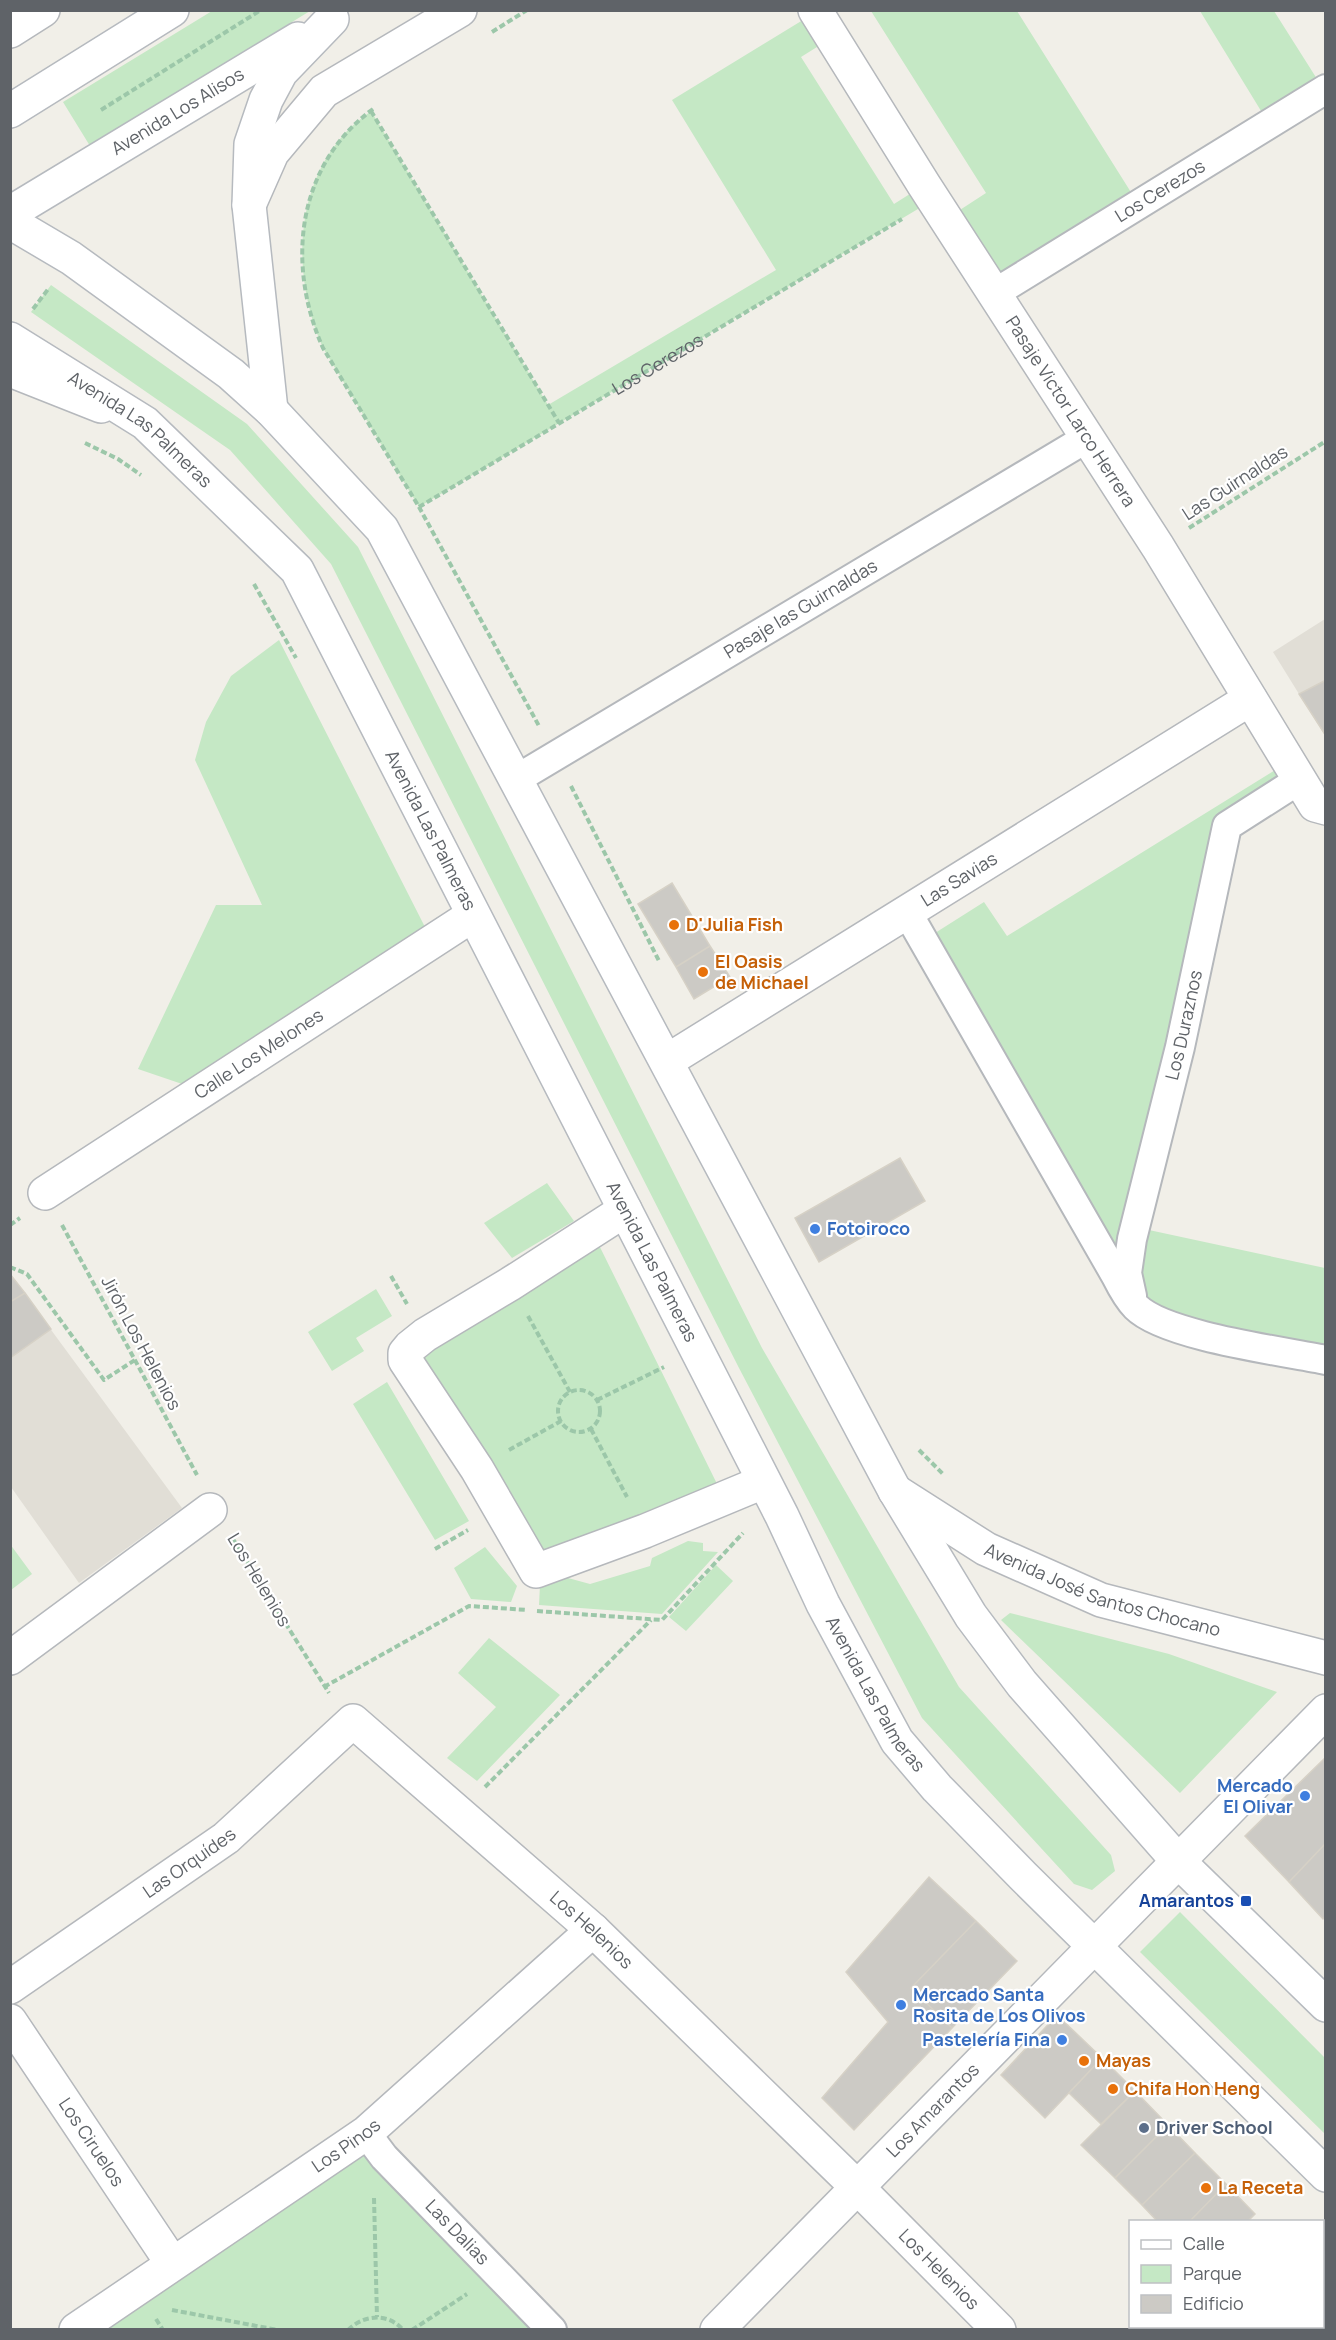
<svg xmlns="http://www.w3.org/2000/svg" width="1336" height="2340" viewBox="0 0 1336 2340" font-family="Manrope,sans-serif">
<rect width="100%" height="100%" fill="#f1efe8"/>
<path fill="#e1ded6" d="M1325,619V736L1273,652Z
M10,1274L182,1508L79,1583L11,1487Z"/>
<path fill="#c5e8c5" d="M212,11H310L90,146L63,102Z
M871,11H1017L1139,205L995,293L946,219L986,193Z
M1200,11H1274L1324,90L1269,124Z
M816,12L833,37L801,57L894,204L924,185L933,200L419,507L323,348C292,279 292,185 350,128C356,122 364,117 371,111L548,405L776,270L672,100Z
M51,285L247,424L358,547L762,1348L959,1687L1111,1855L1115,1871L1092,1890L1074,1884L922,1718L739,1368L331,564L230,450L31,312Z
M279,640L426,929L188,1086L138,1069L216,905H262L195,760L206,722L231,676Z
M1288,762L1299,780L1227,826L1135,1227L1325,1268V1360L1148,1315L924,940L984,902L1007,936Z
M547,1183L574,1221L512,1258L484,1223Z
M592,1231L724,1498L536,1571L410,1347Z
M376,1289L392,1316L356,1338L364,1351L332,1371L308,1332Z
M387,1382L469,1521L435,1540L353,1404Z
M688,1541L703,1543V1551L718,1552L662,1614L539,1605L540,1585L568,1578L590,1584L650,1566L652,1558Z
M10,1544L32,1574L11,1590H10Z
M485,1547L517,1586L511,1602L471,1599L454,1568Z
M716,1565L733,1581L686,1631L669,1617Z
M1010,1613L1169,1654L1277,1692L1180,1793L1001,1620Z
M489,1638L560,1695L477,1781L447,1758L496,1707L458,1673Z
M1180,1912L1325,2058V2134L1140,1952Z
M366,2147L544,2330H94Z"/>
<path fill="#cccac5" stroke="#d6d1c6" stroke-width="1.5" d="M1326,680V736L1299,694Z
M672,883L710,946L676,967L638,904Z
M710,946L730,977L694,999L676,967Z
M900,1158L925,1201L819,1262L795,1218Z
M10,1274L25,1293L10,1302Z
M25,1293L51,1329L10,1358V1302Z
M1326,1757V1843L1289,1882L1245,1836Z
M1326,1843V1916L1323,1919L1289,1882Z
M929,1877L976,1921L911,1988L952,2028L854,2130L822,2098L888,2022L846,1972Z
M976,1921L1017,1961L952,2028L911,1988Z
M1057,2015L1102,2058L1045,2118L1001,2075Z
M1102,2058L1135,2091L1101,2124L1069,2093Z
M1135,2091L1168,2125L1115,2178L1081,2145Z
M1168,2125L1195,2153L1142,2205L1115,2178Z
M1195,2153L1226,2184L1189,2222H1158L1142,2205Z
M1226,2184L1255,2214L1247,2222H1189Z
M1209,2326H1265L1262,2330H1206Z"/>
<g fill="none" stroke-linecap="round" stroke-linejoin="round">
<g stroke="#b5b8bc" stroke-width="32">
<g id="pedestrian">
<path id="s2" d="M995,293L1326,89"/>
<path id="s3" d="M515,780L1087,438"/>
<path d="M907,912L1116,1276C1121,1286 1128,1299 1136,1307C1165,1336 1282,1351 1326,1360"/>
<path id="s4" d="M1132,1296L1127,1273L1132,1239L1180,1047L1227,826L1299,780"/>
<path id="s5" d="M366,2133L384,2157L552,2330"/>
</g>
</g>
<g stroke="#b5b8bc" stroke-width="36">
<g id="minor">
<path id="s6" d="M815,10L924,185L1158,547L1315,805L1326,808"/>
<path id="s7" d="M667,1061L1250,699"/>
<path id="s8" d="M45,1193L473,915"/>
<path d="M625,1210L510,1284L425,1335L410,1347L405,1353V1360L477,1469L536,1571L645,1531L763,1482"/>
<path d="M10,1658L210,1510"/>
<path id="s9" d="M10,1987L226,1838L353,1721L593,1930L857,2187L999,2330"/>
<path id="s10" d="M10,2021L172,2263"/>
<path id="s11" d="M76,2330L366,2133L593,1930"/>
<path id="s12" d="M717,2330L1326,1711"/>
</g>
</g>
<g stroke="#b5b8bc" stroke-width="36">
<g id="tertiary">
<path d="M10,31L43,10"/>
<path d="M249,205L272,153L324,91L460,10"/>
<path d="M10,370L101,406"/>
<path id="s13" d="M895,1491L986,1549L1101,1600L1326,1658"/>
</g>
</g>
<g stroke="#b6babf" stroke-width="36">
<g id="secondary">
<path d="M10,111L172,10"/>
<path id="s14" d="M10,213L298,39"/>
<path d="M10,222L71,258L231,374L271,410L382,529L895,1491L971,1616L1022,1684L1177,1860L1326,2005"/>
<path id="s15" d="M10,339L145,423L297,570L782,1516L823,1604L897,1741L937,1788L1023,1876L1326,2175"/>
<path d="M271,410L249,205L251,144L266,100L281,72L332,19"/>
</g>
</g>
<g stroke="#9cc7a9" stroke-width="4" stroke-dasharray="6 3" stroke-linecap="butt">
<path d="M492,32L527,10"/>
<path d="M373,109C296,166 286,265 323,348L419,507L539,726"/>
<path d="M101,110L261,10"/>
<path d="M371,111L559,423"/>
<path d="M33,309L49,288"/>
<path d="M85,443L118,459L141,475"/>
<path id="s1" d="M419,507L902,219"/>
<path d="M1189,528L1326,441"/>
<path d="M254,584L296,658"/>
<path d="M571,786L659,961"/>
<path d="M10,1225L20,1218"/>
<path d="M62,1225L197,1475"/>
<path d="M10,1267L27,1274L104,1380L135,1360"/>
<path d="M391,1276L407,1304"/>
<path d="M528,1316L570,1392"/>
<circle cx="579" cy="1411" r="21"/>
<path d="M597,1400L664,1367"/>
<path d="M591,1429L627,1497"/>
<path d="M509,1450L561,1421"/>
<path d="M919,1450L943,1474"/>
<path d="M233,1539L329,1693"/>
<path d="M435,1549L468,1530"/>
<path d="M537,1611L662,1620L743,1533"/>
<path d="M324,1687L469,1606L527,1610"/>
<path d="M485,1787L651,1620"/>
<path d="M374,2198L377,2317"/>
<path d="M172,2310L278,2330"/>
<path d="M156,2319L163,2330"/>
<path d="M348,2330C363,2315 388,2312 403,2330"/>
<path d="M412,2330L467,2294"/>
</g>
<use href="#pedestrian" stroke="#fff" stroke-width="28"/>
<use href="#minor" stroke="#fff" stroke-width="33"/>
<use href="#tertiary" stroke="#fff" stroke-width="33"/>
<use href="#secondary" stroke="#fff" stroke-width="33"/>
</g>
<g fill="#e8710a" stroke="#fff" stroke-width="2">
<circle cx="674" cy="925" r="6"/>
<circle cx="703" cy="972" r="6"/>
<circle cx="1084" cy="2061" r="6"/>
<circle cx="1113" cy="2089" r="6"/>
<circle cx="1206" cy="2188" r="6"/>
</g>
<g fill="#3f7fe0" stroke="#fff" stroke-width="2">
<circle cx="815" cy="1229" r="6"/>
<circle cx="1305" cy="1796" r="6"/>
<circle cx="901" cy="2005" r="6"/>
<circle cx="1062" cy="2040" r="6"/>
</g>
<rect fill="#1a4fb4" stroke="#fff" stroke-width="2" x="1240" y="1895" width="12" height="12" rx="3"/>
<circle fill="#5c6f8a" stroke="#fff" stroke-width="2" cx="1144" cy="2128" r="6"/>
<g text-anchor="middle" stroke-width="4.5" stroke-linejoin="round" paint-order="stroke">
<g font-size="18" fill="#5f6368" stroke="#fff">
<text dy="6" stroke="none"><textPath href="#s14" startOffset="196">Avenida Los Alisos</textPath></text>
<text dy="6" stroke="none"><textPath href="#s2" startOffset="194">Los Cerezos</textPath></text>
<text dy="6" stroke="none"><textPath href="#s1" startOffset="278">Los Cerezos</textPath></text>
<text dy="6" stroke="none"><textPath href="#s6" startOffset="476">Pasaje Victor Larco Herrera</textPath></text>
<text dy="6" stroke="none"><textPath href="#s15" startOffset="159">Avenida Las Palmeras</textPath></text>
<text transform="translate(1235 483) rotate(-33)" y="6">Las Guirnaldas</text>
<text dy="6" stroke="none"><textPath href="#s3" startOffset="333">Pasaje las Guirnaldas</textPath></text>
<text dy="6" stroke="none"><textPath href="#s15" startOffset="663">Avenida Las Palmeras</textPath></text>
<text dy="6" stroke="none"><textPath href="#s7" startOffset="344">Las Savias</textPath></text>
<text dy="6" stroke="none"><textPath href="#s4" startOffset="278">Los Duraznos</textPath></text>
<text dy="6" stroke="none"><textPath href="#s8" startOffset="255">Calle Los Melones</textPath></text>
<text dy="6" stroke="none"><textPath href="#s15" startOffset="1148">Avenida Las Palmeras</textPath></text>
<text transform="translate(141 1343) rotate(62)" y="6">Jirón Los Helenios</text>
<text transform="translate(259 1580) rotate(59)" y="6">Los Helenios</text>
<text dy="6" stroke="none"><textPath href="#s13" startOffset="232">Avenida José Santos Chocano</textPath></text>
<text dy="6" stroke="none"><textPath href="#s15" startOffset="1635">Avenida Las Palmeras</textPath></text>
<text dy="6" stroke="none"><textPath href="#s9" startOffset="218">Las Orquídes</textPath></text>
<text dy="6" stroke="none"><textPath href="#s9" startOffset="752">Los Helenios</textPath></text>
<text dy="6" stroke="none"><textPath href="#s12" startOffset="308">Los Amarantos</textPath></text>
<text dy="6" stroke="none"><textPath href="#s10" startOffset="146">Los Ciruelos</textPath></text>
<text dy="6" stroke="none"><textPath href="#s11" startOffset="327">Los Pinos</textPath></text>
<text dy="6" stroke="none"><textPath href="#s5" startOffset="135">Las Dalias</textPath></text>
<text dy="6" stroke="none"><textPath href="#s9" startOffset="1238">Los Helenios</textPath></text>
</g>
<g font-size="18" font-weight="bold" fill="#c56008" stroke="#fff" text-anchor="start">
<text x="686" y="931">D'Julia Fish</text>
<text x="715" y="968">El Oasis<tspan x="715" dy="21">de Michael</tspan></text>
<text x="1096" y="2067">Mayas</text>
<text x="1125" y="2095">Chifa Hon Heng</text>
<text x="1218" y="2194">La Receta</text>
</g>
<g font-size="18" font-weight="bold" fill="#366cbe" stroke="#fff" text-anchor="start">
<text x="827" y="1235">Fotoiroco</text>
<text x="1293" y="1792" text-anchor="end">Mercado<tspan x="1293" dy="21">El Olivar</tspan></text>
<text x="913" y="2001">Mercado Santa<tspan x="913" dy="21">Rosita de Los Olivos</tspan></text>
<text x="1050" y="2046" text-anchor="end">Pastelería Fina</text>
</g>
<g font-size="18" font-weight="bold" fill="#164399" stroke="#fff" text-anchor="end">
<text x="1234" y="1907">Amarantos</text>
</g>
<g font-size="18" font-weight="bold" fill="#4e5e75" stroke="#fff" text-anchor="start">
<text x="1156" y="2134">Driver School</text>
</g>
</g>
<rect width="1336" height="2340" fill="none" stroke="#5f6368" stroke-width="24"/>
<rect x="1129" y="2220" width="195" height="108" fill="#ffffff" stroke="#bfc1c3" stroke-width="1.5"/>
<rect x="1141" y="2240" width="30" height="9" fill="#ffffff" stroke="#bfc1c3" stroke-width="1.5"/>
<text x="1183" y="2250" font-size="18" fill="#5f6368">Calle</text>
<rect x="1141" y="2265" width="30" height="18" fill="#c5e8c5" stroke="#bfc1c3" stroke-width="1.5"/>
<text x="1183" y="2280" font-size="18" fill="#5f6368">Parque</text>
<rect x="1141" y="2295" width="30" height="18" fill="#cccac5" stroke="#bfc1c3" stroke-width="1.5"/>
<text x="1183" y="2310" font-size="18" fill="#5f6368">Edificio</text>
</svg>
